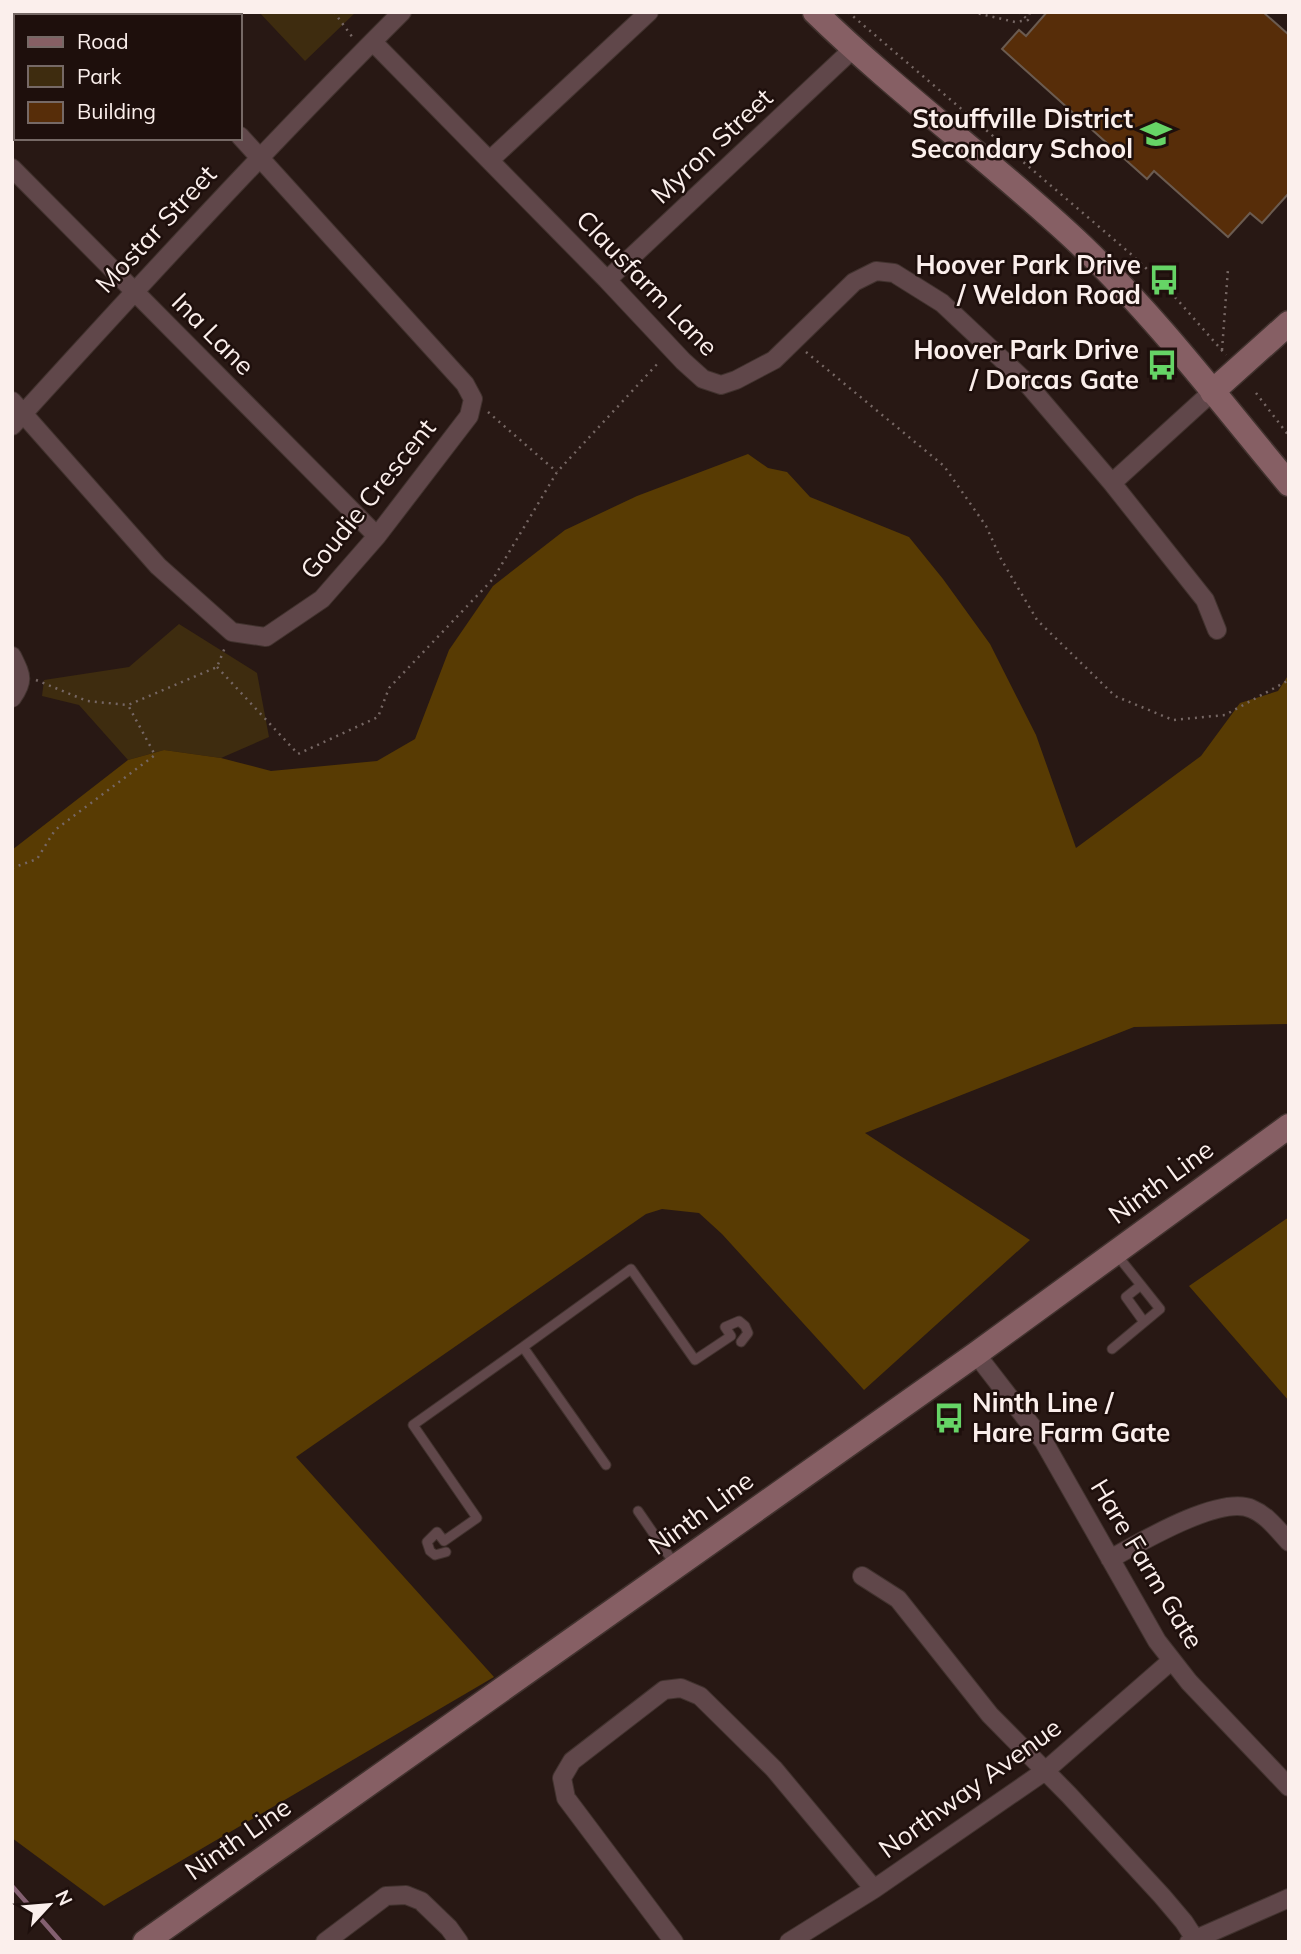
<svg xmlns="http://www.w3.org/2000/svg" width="1301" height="1954" viewBox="0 0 1301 1954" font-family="Mulish,sans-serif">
<rect width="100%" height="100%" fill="#281814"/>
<path fill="#3e2c0f" d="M259,12H356L305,61Z
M179,624L257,673L269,737L221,758L164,750L128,760L79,705L42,696L44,680L129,667Z"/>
<path fill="#583b03" d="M748,454L768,468L787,472L810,497L909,537L943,579L990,644L1036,735L1076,848L1201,756L1240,703L1278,691L1289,674V1024L1134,1027L865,1133L1030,1240L864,1390L722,1234L699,1213L662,1209L646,1214L296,1457L494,1677L104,1906L12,1838V850L128,760L164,750L221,758L271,771L377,761L415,739L449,650L493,586L565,530L637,496Z
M1289,1217V1401L1189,1286Z"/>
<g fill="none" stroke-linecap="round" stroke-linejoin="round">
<path stroke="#846071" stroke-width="4.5" d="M12,1886L61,1942"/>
</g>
<path fill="#572d09" stroke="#6b5b50" stroke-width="2" d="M1047,12H1263L1289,35V193L1262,223L1250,213L1228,237L1154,171L1147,179L1002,49L1019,30L1026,36Z"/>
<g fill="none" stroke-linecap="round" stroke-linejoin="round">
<g stroke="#41322e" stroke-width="11">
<path id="lane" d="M1141,1285L1126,1297L1144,1322
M523,1347L631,1269L695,1360L731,1336L725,1327L739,1321L745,1326L748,1333L741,1342
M1112,1349L1160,1309L1117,1255
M638,1511L676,1566
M446,1552L435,1555L430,1551L427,1542L437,1532L444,1541L477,1518L413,1425L523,1347L606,1465"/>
</g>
<g stroke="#41322e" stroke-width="20">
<path id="street" d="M119,12L123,16
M373,42L607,280L683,361L703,379L721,385L736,380L774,360L854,282L876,271L894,273L942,303L1024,380L1112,483L1205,600L1217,630
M490,160L649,12
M12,168L377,536
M607,280L853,49
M12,401L158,566L232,632L266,637L322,599L377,536L469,416L473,399L465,384L240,136
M12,426C140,285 268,146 402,12
M1112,483L1212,392
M12,656C21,675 25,680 12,698
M976,1354L1044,1442L1157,1641L1189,1682L1289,1787
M1110,1559C1139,1543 1221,1494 1252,1509C1267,1515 1278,1530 1289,1542
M862,1576L898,1599L990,1715L1069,1795L1162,1896L1184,1922L1195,1939
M325,1942L386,1896L406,1895L421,1901L449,1928L459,1942
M674,1942L566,1798L562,1778L572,1761L664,1690L681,1688L700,1696L774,1769L874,1889
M789,1942L874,1889L1045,1771L1171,1661
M1189,1942L1289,1898"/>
</g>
<g stroke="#41322e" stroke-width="27">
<path id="secondary" d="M815,12C900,95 997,165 1083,247C1158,319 1222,404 1289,484
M1212,392L1289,323
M145,1942L976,1354L1289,1126"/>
</g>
<path stroke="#766764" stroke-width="2.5" stroke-dasharray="2 5" stroke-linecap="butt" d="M334,12L353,38
M848,12L1132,255L1167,288L1226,355
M972,12L1015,22L1028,20L1030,12
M1019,12L1027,19
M1222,350L1228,269
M806,352L944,466L986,526L1001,559L1037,620L1115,696L1173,720L1225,715L1289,680
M1256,393L1289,436
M488,412L557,472
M217,667L298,754L378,717L389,688L493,579L557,472L660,361
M36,680L87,701L128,705L217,667L226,645
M12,868L37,859L55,830L155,755L128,705"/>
<use href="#lane" stroke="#60474a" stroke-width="9"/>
<use href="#street" stroke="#60474a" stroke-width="18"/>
<use href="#secondary" stroke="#865f64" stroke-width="24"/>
</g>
<defs>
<g id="school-bare" transform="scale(2.415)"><path d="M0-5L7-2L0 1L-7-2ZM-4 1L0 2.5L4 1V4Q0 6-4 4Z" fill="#66d466" stroke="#1e0f0c" stroke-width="2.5" paint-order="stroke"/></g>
<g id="bus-bare" transform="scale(2.415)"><path d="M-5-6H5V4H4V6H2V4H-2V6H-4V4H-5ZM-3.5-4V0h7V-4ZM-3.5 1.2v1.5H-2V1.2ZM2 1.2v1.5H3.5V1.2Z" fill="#66d466" stroke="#1e0f0c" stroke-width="2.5" paint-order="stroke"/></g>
</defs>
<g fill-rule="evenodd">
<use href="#school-bare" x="1156" y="134"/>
<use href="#bus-bare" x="1164" y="280"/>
<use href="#bus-bare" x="1162" y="365"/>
<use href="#bus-bare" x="949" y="1418"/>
</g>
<g text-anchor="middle" stroke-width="5" stroke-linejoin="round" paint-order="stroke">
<g font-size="26" font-weight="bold" fill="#fbefec" stroke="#1e0f0c" text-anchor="end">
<text x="1133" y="128">Stouffville District<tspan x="1133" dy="30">Secondary School</tspan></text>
<text x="1141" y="274">Hoover Park Drive<tspan x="1141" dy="30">/ Weldon Road</tspan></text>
<text x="1139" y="359">Hoover Park Drive<tspan x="1139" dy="30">/ Dorcas Gate</tspan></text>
<text x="972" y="1412" text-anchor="start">Ninth Line /<tspan x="972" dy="30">Hare Farm Gate</tspan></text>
</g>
<g font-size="26" fill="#fbefec" stroke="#1e0f0c">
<text transform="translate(712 146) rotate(-43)" y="9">Myron Street</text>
<text transform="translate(156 229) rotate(-47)" y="9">Mostar Street</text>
<text transform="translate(647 283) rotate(46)" y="9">Clausfarm Lane</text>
<text transform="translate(213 334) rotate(45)" y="9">Ina Lane</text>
<text transform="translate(368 499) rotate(-51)" y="9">Goudie Crescent</text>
<text transform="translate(1161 1182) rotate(-36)" y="9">Ninth Line</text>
<text transform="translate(701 1513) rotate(-36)" y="9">Ninth Line</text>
<text transform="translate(1147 1564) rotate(59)" y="9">Hare Farm Gate</text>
<text transform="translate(970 1788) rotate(-36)" y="9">Northway Avenue</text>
<text transform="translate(238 1839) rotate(-35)" y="9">Ninth Line</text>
</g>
</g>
<rect width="1301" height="1954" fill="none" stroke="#fbefec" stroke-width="28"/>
<rect x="14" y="14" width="228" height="126" fill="#1e0f0c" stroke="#766966" stroke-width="2"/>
<rect x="28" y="37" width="35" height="10" fill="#865f64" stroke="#766966" stroke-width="2"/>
<text x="77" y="49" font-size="21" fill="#fbefec">Road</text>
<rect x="28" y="66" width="35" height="21" fill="#3e2c0f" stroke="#766966" stroke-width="2"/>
<text x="77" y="84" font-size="21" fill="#fbefec">Park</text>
<rect x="28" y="102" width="35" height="21" fill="#572d09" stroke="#766966" stroke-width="2"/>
<text x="77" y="119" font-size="21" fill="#fbefec">Building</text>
<g transform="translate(49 1905) rotate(64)" stroke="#1e0f0c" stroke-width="5" paint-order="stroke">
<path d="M0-5L12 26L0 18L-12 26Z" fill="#fbefec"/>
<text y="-10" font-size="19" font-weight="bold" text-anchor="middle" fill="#fbefec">N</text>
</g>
</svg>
